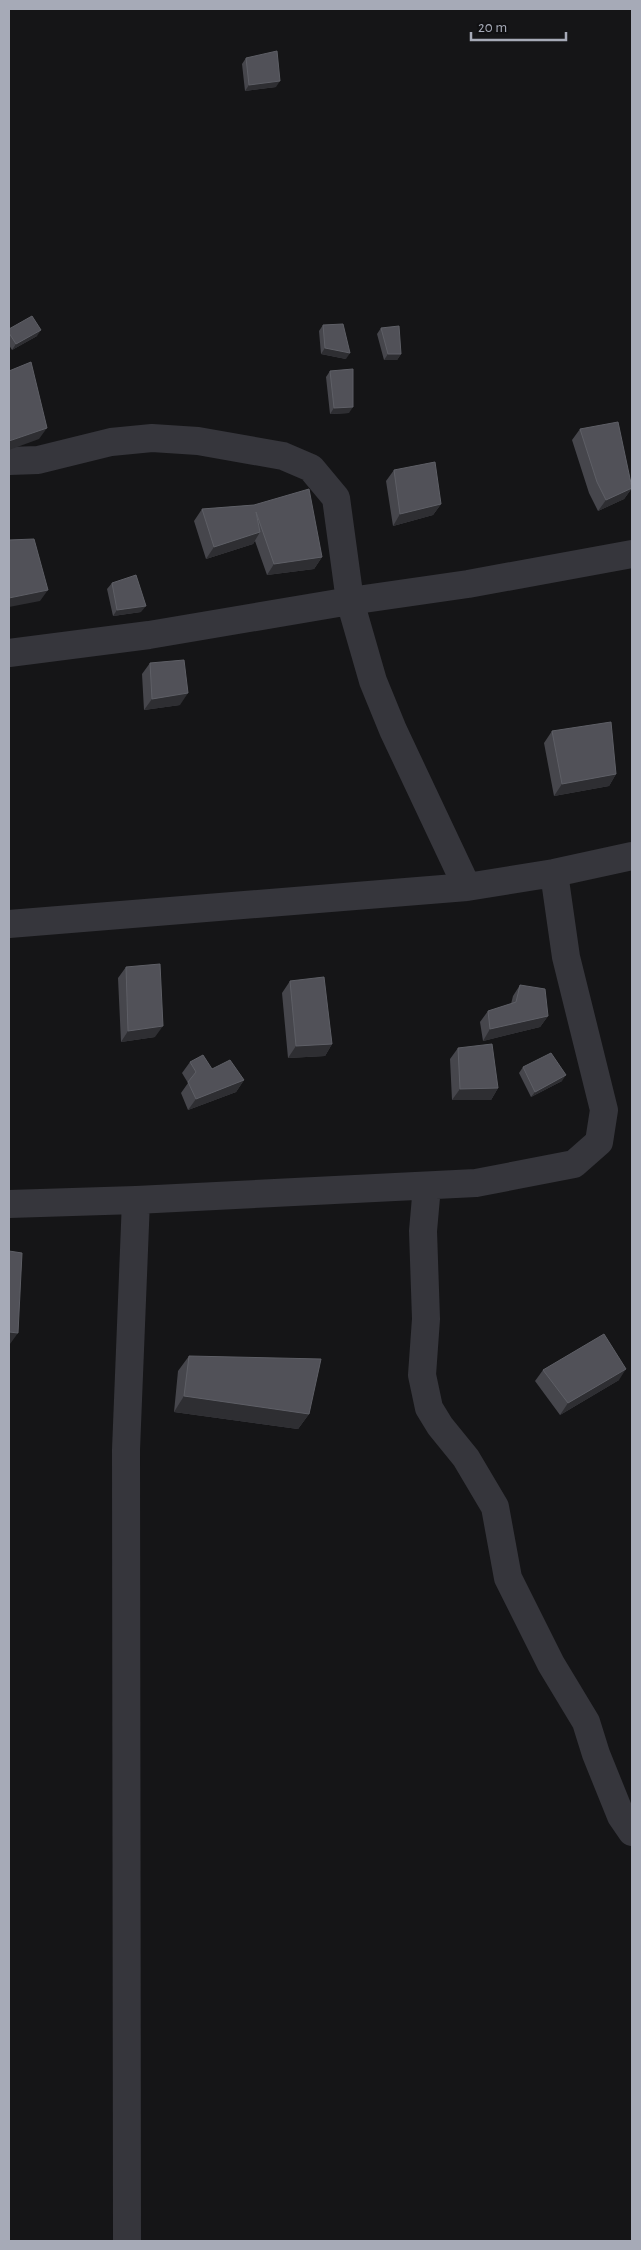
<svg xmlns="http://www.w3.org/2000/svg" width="641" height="2250" viewBox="0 0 641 2250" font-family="'Alegreya Sans',sans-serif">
<rect width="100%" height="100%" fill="#151517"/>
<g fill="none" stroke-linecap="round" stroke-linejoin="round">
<path stroke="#36363c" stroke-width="28" d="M9,461L38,460L111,442L152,438L198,441L283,456L311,468L336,498L350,601L373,681L393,730L467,887
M9,653L149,635L350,601L468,584L632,554
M9,924L467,887L554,873L632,856
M427,1186L423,1231L426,1319L422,1375L429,1408L440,1426L466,1458L495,1507L508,1578L551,1664L586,1722L596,1754L621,1816L632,1832
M9,1204L136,1200L476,1183L574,1164L599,1142L604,1110L566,957L554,873
M127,2241L126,1450L136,1200"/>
</g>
<path fill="#46464c" d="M246,58L276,87L245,91L242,64Z
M323,325L346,359L321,354L319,331Z
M381,328L401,354L397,360H384L377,334Z
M9,329L37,336L12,350L9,345Z
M330,371L349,413L330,414L326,377Z
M580,429L632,488L624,499L598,511L589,493L572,440Z
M394,470L441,504L433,515L393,526L386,481Z
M254,505L322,557L314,569L267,575L255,541L253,544L206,559L194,521L202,509Z
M112,583L141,612L113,616L107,589Z
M150,663L180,705L144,710L142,674Z
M552,731L616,774L609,786L554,796L544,743Z
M126,967L155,1037L121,1042L118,978Z
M290,981L332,1044L325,1056L288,1058L282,993Z
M520,985L548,1016L540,1027L483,1041L480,1022L488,1011L511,1004L513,996Z
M458,1048L498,1088L491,1100H452L450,1059Z
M190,1062L212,1069L244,1080L236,1092L188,1110L181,1093L188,1083L182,1073Z
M523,1067L562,1081L531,1097L519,1073Z
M189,1356L309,1414L298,1429L174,1412L178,1371Z
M543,1370L619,1380L560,1415L535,1381Z"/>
<path fill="#2e2e32" d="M280,81L276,87L245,91L249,85Z
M41,330L37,336L12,350L16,344Z
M325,348L350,353L346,359L321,354Z
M388,354H401L397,360H384Z
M353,407L349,413L330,414L334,408Z
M47,428L39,439L9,450V441Z
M632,488L624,499L598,511L606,500Z
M441,504L433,515L393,526L400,514Z
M260,532L253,544L206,559L214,547Z
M322,557L314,569L267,575L274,564Z
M48,590L40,601L9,607V598Z
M146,606L141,612L113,616L117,610Z
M188,693L180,705L144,710L152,699Z
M616,774L609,786L554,796L562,784Z
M548,1016L540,1027L483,1041L490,1029Z
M163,1026L155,1037L121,1042L128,1031Z
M332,1044L325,1056L288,1058L296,1046Z
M566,1075L562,1081L531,1097L535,1092Z
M244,1080L236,1092L188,1110L196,1099Z
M498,1088L491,1100H452L460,1089Z
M9,1332L18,1333L10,1344H9Z
M626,1369L619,1380L560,1415L568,1403Z
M184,1396L309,1414L298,1429L174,1412Z"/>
<path fill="#515158" stroke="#5e5f66" d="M277,51L280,81L249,85L246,58Z
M32,316L41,330L16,344L9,333V329Z
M343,324L350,353L325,348L323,325Z
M399,326L401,354H388L381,328Z
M31,362L47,428L9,441V371Z
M353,369V407L334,408L330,371Z
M618,422L632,488L606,500L597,482L580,429Z
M435,462L441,504L400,514L394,470Z
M309,489L322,557L274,564L256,512L260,532L214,547L202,509L254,505Z
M34,539L48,590L9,598V540Z
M136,575L146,606L117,610L112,583Z
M184,660L188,693L152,699L150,663Z
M611,722L616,774L562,784L552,731Z
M160,964L163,1026L128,1031L126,967Z
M324,977L332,1044L296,1046L290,981Z
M520,985L545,989L548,1016L490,1029L488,1011L516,1002Z
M492,1044L498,1088L460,1089L458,1048Z
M551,1053L566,1075L535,1092L523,1067Z
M203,1055L212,1069L230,1060L244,1080L196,1099L188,1082L196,1072L190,1062Z
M9,1251L22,1253L18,1333L9,1332Z
M604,1334L626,1369L568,1403L543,1370Z
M189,1356L321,1359L309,1414L184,1396Z"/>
<rect width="641" height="2250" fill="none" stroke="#a6aab7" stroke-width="20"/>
<path d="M471 32v8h95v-8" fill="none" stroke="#a6aab7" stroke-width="2.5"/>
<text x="478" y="32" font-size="15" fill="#a6aab7" stroke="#101012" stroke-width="4" paint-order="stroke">20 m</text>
</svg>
